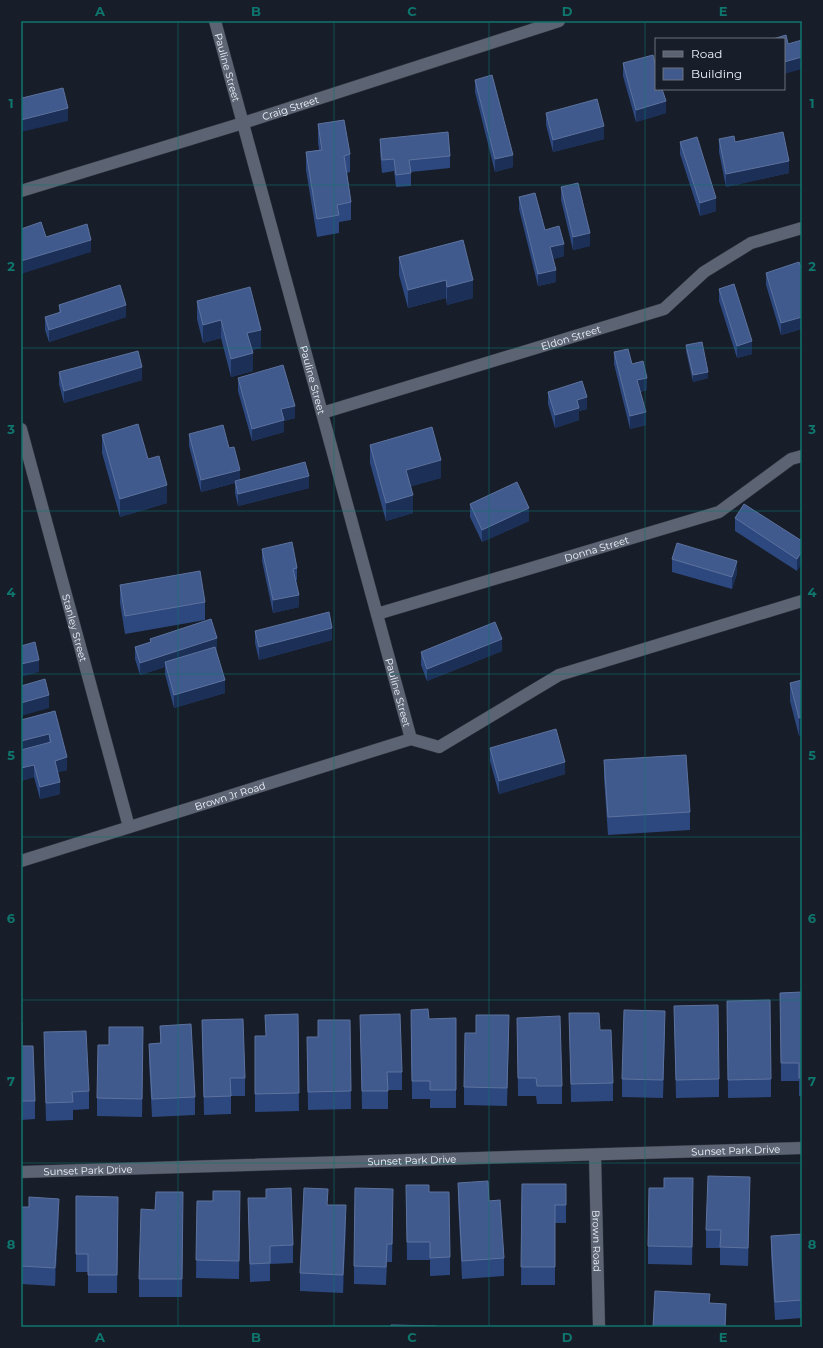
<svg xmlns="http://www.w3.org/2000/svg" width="823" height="1348" viewBox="0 0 823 1348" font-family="Montserrat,sans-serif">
<rect width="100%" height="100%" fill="#171d29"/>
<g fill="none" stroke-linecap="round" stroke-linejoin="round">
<g stroke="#333641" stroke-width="13">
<g id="minor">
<path id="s1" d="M215,21L411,739"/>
<path id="s2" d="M21,191L243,123L559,21"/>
<path id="s3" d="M322,413L664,309L704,272L751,243L802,228"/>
<path id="s4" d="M21,429L129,827"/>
<path id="s5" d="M377,614L719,512L791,459L802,456"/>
<path id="s6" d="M21,861L411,739L439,747L559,675L802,601"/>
<path id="s7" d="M595,1155L599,1327"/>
<path id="s8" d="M21,1172L802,1148"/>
</g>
</g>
<use href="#minor" stroke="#5c6473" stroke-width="12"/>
</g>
<path fill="#2d487f" d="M623,63L666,113L636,122L623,76Z
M475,80L513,167L495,172L475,92Z
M546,113L604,139L553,152L546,125Z
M318,124L350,154V172L347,173L351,202V220L339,222V233L317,237L306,170V152L319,150L318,142Z
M380,139L450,156V168L411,172V186L396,187L394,171L382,173L380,152Z
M719,139L735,142L789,173L726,187L719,152Z
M680,142L716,211L700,216L680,154Z
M561,187L590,246L573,250L561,200Z
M519,197L545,230L564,256L553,259L556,282L538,286L519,209Z
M463,240L473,298L447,305L446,298L408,308L399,275V257Z
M802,270V329L781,335L766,285V273Z
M719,289L752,354L737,358L719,301Z
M197,301L261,348L252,350L253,371L231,377L221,338L203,343L197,319Z
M59,305L126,317L49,342L45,330V317L59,313Z
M686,345L708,378L693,382L686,351Z
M614,352L632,364L647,390L640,392L646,425L630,429L614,364Z
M59,372L142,380L64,403L59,384Z
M238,378L295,418L284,421V432L252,441L238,391Z
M548,392L587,409L579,411V420L555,428L548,404Z
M189,434L229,448L240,479L309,488L238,506L235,493V483L201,492L189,446Z
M102,435L148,459L167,503L120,517L102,453Z
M370,445L441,478L411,486L413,513L386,521L370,463Z
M470,504L529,521L482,542L470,517Z
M735,518L802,541L797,571L735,531Z
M262,549L297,568V580H296L299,607L273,613L262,561Z
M672,559L737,573L732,589L672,572Z
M120,585L205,602V620L125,634L120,603Z
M255,631L332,640L259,660L255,643Z
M150,639L217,650H216L225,693L174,708L165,674V667L140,675L135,659V647L150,642Z
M502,651L427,681L421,665V652Z
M802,680V735L799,736L790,701V683Z
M55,711L67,770L58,772L60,794L40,799L34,777L21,781V720Z
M490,748L565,774L499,794L490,761Z
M604,760L690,812V830L608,835L604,778Z
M802,992V1096H799V1081H781L780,993Z
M727,1001L771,1079V1097L728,1098Z
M674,1006L719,1079V1097L676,1098Z
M411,1010L429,1019L456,1018V1108H430V1099H412Z
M569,1013L600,1030L613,1083V1101L571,1102Z
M298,1014L299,1111L255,1112V1036H266L265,1015Z
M360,1015L402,1072V1090H388V1109H362Z
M517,1018L562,1086V1104H537L536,1096H518Z
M202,1020L245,1078V1096H231V1114L204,1115Z
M350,1020L351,1109L308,1110L307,1037H318Z
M21,1023L22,1046L35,1101V1119L21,1120Z
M160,1026L195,1097V1115L152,1117L149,1062V1044L160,1043Z
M665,1029L663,1098L622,1097V1079Z
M44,1032L89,1091V1109L73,1110V1120L46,1121L44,1051Z
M509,1033L507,1106L464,1105V1087Z
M143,1045L142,1117L97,1116V1098Z
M458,1183L489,1201L504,1258V1276L462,1279L458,1201Z
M522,1184H566V1223H555V1285H521Z
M406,1185L429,1192L450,1257V1275L430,1276V1260H407Z
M240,1191L239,1279L196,1278L197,1201H213Z
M750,1195L748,1266L720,1265V1248H706V1230Z
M76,1196L118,1215L117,1293H88V1272H76Z
M693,1196L692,1265L648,1264V1246Z
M248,1198L293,1245V1263L270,1264V1281L250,1282Z
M328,1205L346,1223L343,1293L300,1291V1273Z
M21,1207H29L59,1217L55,1286L21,1284Z
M393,1207L392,1262H387L386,1285L354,1284V1266Z
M183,1210L182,1297H139V1279Z
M802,1234V1318L775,1320L771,1254V1236Z"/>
<path fill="#1b2f57" d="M802,57V69L784,74V62Z
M666,101V113L636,122V110Z
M68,108V121L21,132V120Z
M604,126V139L553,152V140Z
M513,155V167L495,172V159Z
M789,161V173L726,187V174Z
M716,198V211L700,216V203Z
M590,233V246L573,250V237Z
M91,240V252L21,274V261Z
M564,244V256L550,260V247Z
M556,270V282L538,286V274Z
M446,280V298L408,308V290Z
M473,280V298L447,305V287Z
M126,305V317L49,342V330Z
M802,317V329L781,335V323Z
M221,320V338L203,343V325Z
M261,330V348L247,351V333Z
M752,341V354L737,358V346Z
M253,353V371L231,377V359Z
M142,367V380L64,403V391Z
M708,372V378L693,382V375Z
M647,378V390L637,392V380Z
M587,397V409L579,411V420L555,428V415L577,400Z
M295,406V418L284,421V432L252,441V429L281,409Z
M646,412V425L630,429V416Z
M441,460V478L406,488V470Z
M240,470V482L235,481V483L201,492V480Z
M309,476V488L238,506V494Z
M167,485V503L120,517V499Z
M413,495V513L386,521V503Z
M529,508V521L482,542V530Z
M802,551V564L797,571V559Z
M737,561V573L732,589V577Z
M299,595V607L273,613V600Z
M332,628V640L259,660V647Z
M217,638V650L166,666L165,662V667L140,675V663Z
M502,639V651L427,681V669Z
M39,660V672L21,677V664Z
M225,680V693L174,708V695Z
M49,695V708L21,716V703Z
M802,717V735L799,736V718Z
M49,734V746L21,753V741Z
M67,757V770L55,773V761Z
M565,762V774L499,794V781Z
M34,765V777L21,781V768Z
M60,782V794L40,799V787Z
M665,1011V1029L663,1098V1080Z
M143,1027V1045L142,1117V1099Z
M750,1177V1195L748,1266V1248Z
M693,1178V1196L692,1265V1247Z
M393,1189V1207L392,1262V1244Z
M59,1199V1217L55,1286V1268Z
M346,1205V1223L343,1293V1275Z
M726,1304V1327H725Z"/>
<path fill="#415a8d" stroke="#5c729e" d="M786,35L788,44L802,40V57L784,62V39H773Z
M653,55L656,67V89H662L666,101L636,110L623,63Z
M492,75L513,155L495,159L475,80Z
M63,88L68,108L21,120V93L22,98Z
M597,99L604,126L553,140L546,113Z
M344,120L350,154L344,156L351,202L337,205L339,215L317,219L306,152L322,150L318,124Z
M448,132L450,156L409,160L411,173L396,175L394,159L382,160L380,139Z
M783,132L789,161L726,174L719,139L734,136L735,142Z
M697,137L716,198L700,203L680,142Z
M578,183L590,233L573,237L561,187Z
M535,193L545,230L559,226L564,244L550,247L556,270L538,274L519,197Z
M41,222L46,237L87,224L91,240L21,261V229Z
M463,240L473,280L447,287L446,280L408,290L399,257Z
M799,262L802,270V317L781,323L766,273Z
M734,284L752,341L737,346L719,289Z
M120,285L126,305L49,330L45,317L61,312L59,305Z
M250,287L261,330L247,333L253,353L231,359L221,320L203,325L197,301Z
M702,342L708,372L693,375L686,345Z
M628,349L632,364L643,361L647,378L637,380L646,412L630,416L614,352Z
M138,351L142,367L64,391L59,372Z
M283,365L295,406L281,409L284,420L252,429L238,378Z
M582,381L587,397L577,400L579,408L555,415L548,392Z
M138,424L148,459L159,456L167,485L120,499L102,435Z
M223,425L229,448L234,447L240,470L201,480L189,434Z
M432,427L441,460L406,470L413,495L386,503L370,445Z
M305,462L309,476L238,494L235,481Z
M517,482L529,508L482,530L470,504Z
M744,504L802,541V551L797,559L735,518Z
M292,542L297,568L293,569L299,595L273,600L262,549Z
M677,543L737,561L732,577L672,559Z
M200,571L205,602L125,616L120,585Z
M329,612L332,628L259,647L255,631Z
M211,619L217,638L140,663L135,647L151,642L150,639Z
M495,622L502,639L427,669L421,652Z
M35,642L39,660L21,664V646Z
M215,647L225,680L174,695L165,662Z
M45,679L49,695L21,703V686Z
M802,680V717L799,718L790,683Z
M55,711L67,757L55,761L60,782L40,787L34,765L21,768V750L51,742L49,734L21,741V720Z
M556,729L565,762L499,781L490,748Z
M686,755L690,812L608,817L604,760Z
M802,992V1078H799V1063H781L780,993Z
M770,1000L771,1079L728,1080L727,1001Z
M718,1005L719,1079L676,1080L674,1006Z
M428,1009L429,1019L456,1018V1090H430V1081H412L411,1010Z
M624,1010L665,1011L663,1080L622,1079Z
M569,1013H599L600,1030H611L613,1083L571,1084Z
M298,1014L299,1093L255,1094V1036H266L265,1015Z
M400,1014L402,1072H387L388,1091H362L360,1015Z
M476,1015H509L507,1088L464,1087L465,1033H476Z
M560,1016L562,1086H537L536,1078H518L517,1018Z
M243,1019L245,1078H230L231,1096L204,1097L202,1020Z
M318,1020H350L351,1091L308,1092L307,1037H318Z
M21,1023H22V1046H33L35,1101H21Z
M191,1024L195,1097L152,1099L149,1044L161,1043L160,1026Z
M109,1027H143L142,1099L97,1098L98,1045H109Z
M86,1031L89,1091L72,1092L73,1102L46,1103L44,1032Z
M708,1176L750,1177L748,1248L720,1247L721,1230H706Z
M664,1178H693L692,1247L648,1246L649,1188H664Z
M488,1181L489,1201L500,1200L504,1258L462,1261L458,1183Z
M522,1184H566V1205H555V1267H521Z
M406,1185H429V1192H449L450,1257L430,1258V1242H407Z
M291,1188L293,1245L270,1246V1263L250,1264L248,1198H266V1189Z
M304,1188L328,1189L327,1205H346L343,1275L300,1273Z
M355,1188L393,1189L392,1244H387L386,1267L354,1266Z
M213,1191H240L239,1261L196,1260L197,1201H213Z
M156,1192H183L182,1279H139L141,1209L155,1210Z
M76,1196L118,1197L117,1275H88V1254H76Z
M29,1197L59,1199L55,1268L21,1266V1207H29Z
M802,1234V1300L775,1302L771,1236Z
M655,1291L710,1294L709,1303L726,1304L725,1327H653Z
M391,1325L436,1326V1327H391Z"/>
<path fill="none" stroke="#0f766e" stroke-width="1" stroke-opacity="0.55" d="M178,21V1327M334,21V1327M489,21V1327M645,21V1327M21,185H802M21,348H802M21,511H802M21,674H802M21,837H802M21,1000H802M21,1163H802"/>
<g text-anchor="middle" stroke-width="3.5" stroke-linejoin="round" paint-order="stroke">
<g font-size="10" fill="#eef3fc" stroke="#171d29">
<text dy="4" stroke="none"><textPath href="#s1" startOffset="48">Pauline Street</textPath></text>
<text dy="4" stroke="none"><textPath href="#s2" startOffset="282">Craig Street</textPath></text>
<text dy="4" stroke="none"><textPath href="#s3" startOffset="260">Eldon Street</textPath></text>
<text dy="4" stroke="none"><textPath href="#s1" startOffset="372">Pauline Street</textPath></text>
<text dy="4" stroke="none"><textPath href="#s5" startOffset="229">Donna Street</textPath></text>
<text dy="4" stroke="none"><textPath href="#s4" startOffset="206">Stanley Street</textPath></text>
<text dy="4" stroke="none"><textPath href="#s1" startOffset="696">Pauline Street</textPath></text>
<text dy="4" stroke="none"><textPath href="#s6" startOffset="219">Brown Jr Road</textPath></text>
<text dy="4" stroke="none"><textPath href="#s8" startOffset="715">Sunset Park Drive</textPath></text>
<text dy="4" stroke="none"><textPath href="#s8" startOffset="391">Sunset Park Drive</textPath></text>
<text dy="4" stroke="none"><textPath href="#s8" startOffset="67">Sunset Park Drive</textPath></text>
<text dy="4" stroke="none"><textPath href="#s7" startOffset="86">Brown Road</textPath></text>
</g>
</g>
<rect width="823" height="1348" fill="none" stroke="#171d29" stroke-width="44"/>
<rect x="655" y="38" width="130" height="52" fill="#171d29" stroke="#6d737d"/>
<rect x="663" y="51" width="20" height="6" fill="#5c6473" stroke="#6d737d"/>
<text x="691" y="58" font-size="12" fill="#eef3fc">Road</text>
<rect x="663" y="68" width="20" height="12" fill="#415a8d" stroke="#6d737d"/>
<text x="691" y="78" font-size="12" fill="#eef3fc">Building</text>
<rect x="22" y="22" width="779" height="1304" fill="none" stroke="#0f766e" stroke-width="1.5"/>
<g font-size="13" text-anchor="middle" font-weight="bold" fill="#0f766e">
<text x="100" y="16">A</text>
<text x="256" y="16">B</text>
<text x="412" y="16">C</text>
<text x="567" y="16">D</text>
<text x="723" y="16">E</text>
<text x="11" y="108">1</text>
<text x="812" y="108">1</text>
<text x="11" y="271">2</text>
<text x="812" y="271">2</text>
<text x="11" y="434">3</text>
<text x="812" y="434">3</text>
<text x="11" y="597">4</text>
<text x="812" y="597">4</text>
<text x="11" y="760">5</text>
<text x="812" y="760">5</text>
<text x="11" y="923">6</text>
<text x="812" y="923">6</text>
<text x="11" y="1086">7</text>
<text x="812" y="1086">7</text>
<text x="11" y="1249">8</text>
<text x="812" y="1249">8</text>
<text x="100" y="1342">A</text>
<text x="256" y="1342">B</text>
<text x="412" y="1342">C</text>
<text x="567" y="1342">D</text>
<text x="723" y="1342">E</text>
</g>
</svg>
